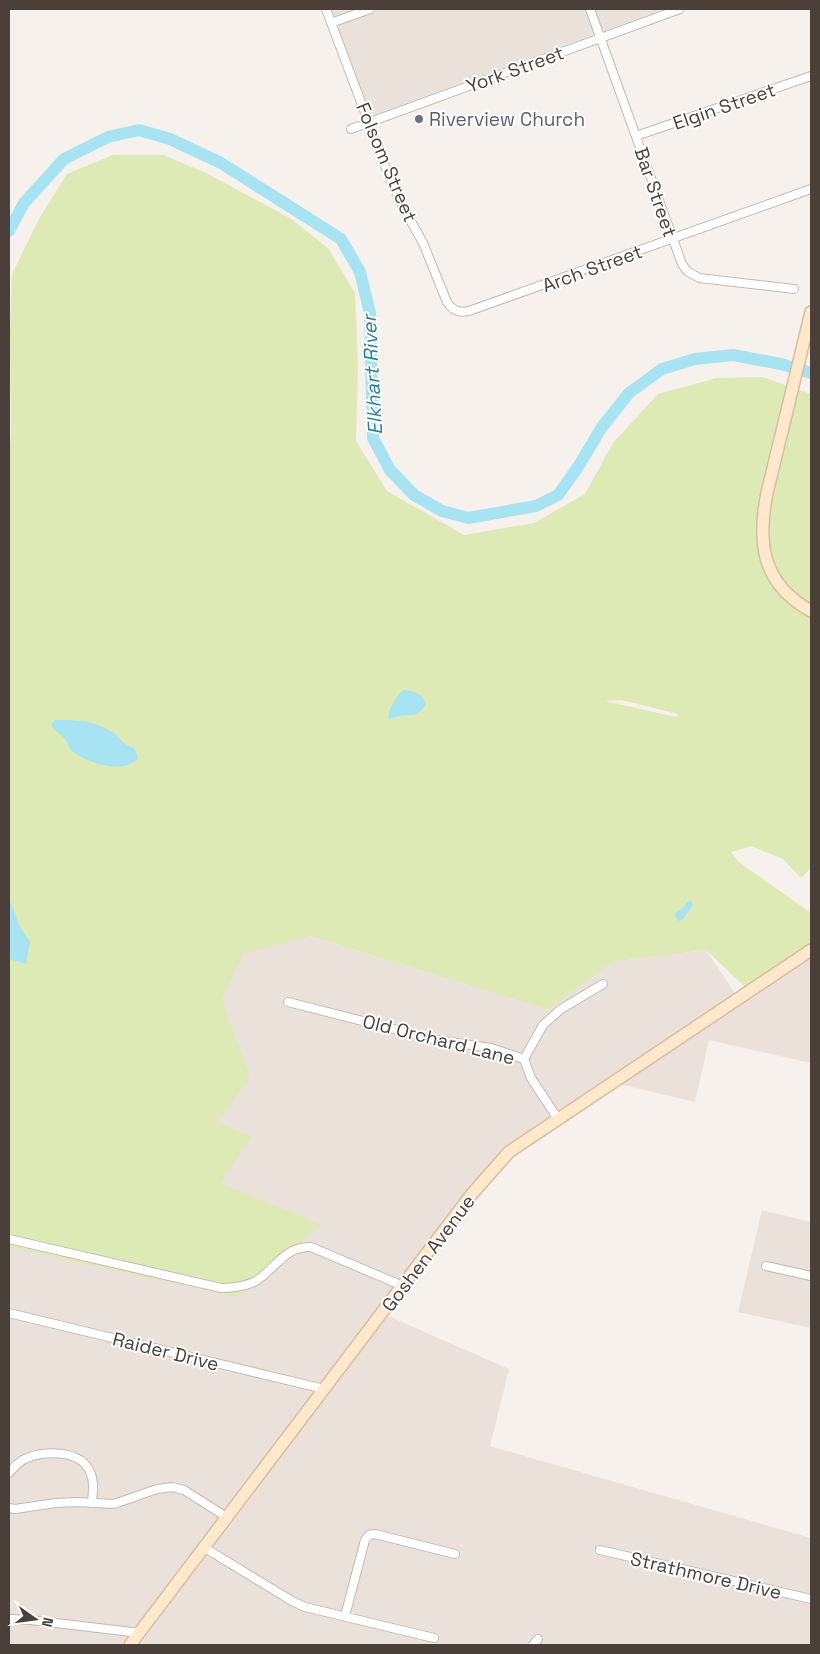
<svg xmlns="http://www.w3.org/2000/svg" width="820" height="1654" viewBox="0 0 820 1654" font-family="'Space Grotesk',sans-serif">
<rect width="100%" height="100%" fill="#f6f1ec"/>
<path fill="#eae1da" d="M331,9H664L374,115L370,113Z
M297,932L548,1010L597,964L706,950L736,995L504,1148L125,1645H9V1036L232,949Z
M811,956V1063L709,1040L695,1102L619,1084Z
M762,1210L811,1222V1328L738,1312Z
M388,1316L509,1369L490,1446L811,1538V1645H139Z"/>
<path fill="#ddeab5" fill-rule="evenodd" d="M113,155H163L204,172L290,218L328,248L355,293L358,366L356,441L387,491L464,535L534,523L585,494L613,443L658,394L717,378L762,377L811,394V868L801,878L783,859L751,846L731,852L739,862L811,913V943L779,966L745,987L706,950L612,962L548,1010L310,936L244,953L222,999L250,1078L217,1122L251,1137L220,1183L321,1225L236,1297L9,1247V455L11,435L10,332L12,274L40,217L67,174ZM622,700L677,714L678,715L676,717L605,701Z"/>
<path fill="#a8e3f2" d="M403,690C413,691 423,693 426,704C416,721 410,712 396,717C393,718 390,719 388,720C388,708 396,698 403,690Z
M55,720C79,720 95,720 115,734C119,737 122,742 127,745C135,750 135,746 138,758C126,776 82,762 70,749C68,746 67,741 64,738C60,733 54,731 51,724Z
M9,899L20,927L30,942L26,964L9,959Z
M691,901L693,905L683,919L679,921L676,918L675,913L683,908L687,902Z"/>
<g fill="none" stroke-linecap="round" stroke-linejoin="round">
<path stroke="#a8e3f2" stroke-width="12" d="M9,231L24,203L64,159L108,137L139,130L170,139L221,163L341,239L360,272L370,313L373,438L390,470L414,495L442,511L468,518L536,506L558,495L578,467L602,427L629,393L662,369L695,359L733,355L781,364L811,373"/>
<g stroke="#c5b9b1" stroke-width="10">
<path id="street" d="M326,9L388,174L403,207L423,243L447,302C453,311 459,313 469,311L811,189
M590,9L682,264L687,271L699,278L794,289
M331,23L370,9
M351,129L680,9
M636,136L811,76
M288,1002L437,1040L491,1048L524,1059L531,1078L558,1119
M524,1059L543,1025L561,1009L603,984
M9,1239L221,1288C233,1288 245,1287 256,1281C276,1268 285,1246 311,1247L403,1286
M766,1266L811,1276
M9,1313L324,1389
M9,1473C14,1467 19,1461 27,1458C44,1451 77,1450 88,1468C95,1479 93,1491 92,1503
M9,1508L15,1509L56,1503L77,1502L114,1504L157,1489L172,1487L184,1490L228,1518
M205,1548L292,1601L305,1607L434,1638
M600,1550L811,1599
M345,1616L365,1540L369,1535L375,1534L455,1554
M9,1619L31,1620L140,1633
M533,1645L538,1639"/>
</g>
<g stroke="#d9bd9e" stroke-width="14">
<path id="secondary" d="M811,312L767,493C757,543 762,584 811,611
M130,1645L471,1195L509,1152L811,950"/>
</g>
<use href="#street" stroke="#fff" stroke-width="8"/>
<use href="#secondary" stroke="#ffe8cc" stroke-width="11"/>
</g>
<circle fill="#6b7280" stroke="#fff" stroke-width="2" cx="419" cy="119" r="5"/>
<g text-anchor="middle" stroke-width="4" stroke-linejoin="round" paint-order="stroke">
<g font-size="19" fill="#4b4039" stroke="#fff">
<text transform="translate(515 69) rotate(-20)" y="7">York Street</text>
<text transform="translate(724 106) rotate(-19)" y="7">Elgin Street</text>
<text transform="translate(387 162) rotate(67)" y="7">Folsom Street</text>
<text transform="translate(656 192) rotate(71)" y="7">Bar Street</text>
<text transform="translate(592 268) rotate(-20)" y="7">Arch Street</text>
<text transform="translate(439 1039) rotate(14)" y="7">Old Orchard Lane</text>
<text transform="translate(428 1253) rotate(-53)" y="7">Goshen Avenue</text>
<text transform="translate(166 1351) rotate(14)" y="7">Raider Drive</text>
<text transform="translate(706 1575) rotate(13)" y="7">Strathmore Drive</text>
</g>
<g font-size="19" fill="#5b616d" stroke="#fff" text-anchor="start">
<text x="429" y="126">Riverview Church</text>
</g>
<g font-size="20" font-style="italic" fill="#298098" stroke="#fff">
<text transform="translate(372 375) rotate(-93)" y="7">Elkhart River</text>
</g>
</g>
<rect width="820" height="1654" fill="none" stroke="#4b4039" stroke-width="20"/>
<g transform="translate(35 1619) rotate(104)" stroke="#ffffff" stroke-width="4" paint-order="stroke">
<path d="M0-4L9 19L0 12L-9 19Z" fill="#4b4039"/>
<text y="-8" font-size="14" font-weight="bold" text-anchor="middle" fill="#4b4039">N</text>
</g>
</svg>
